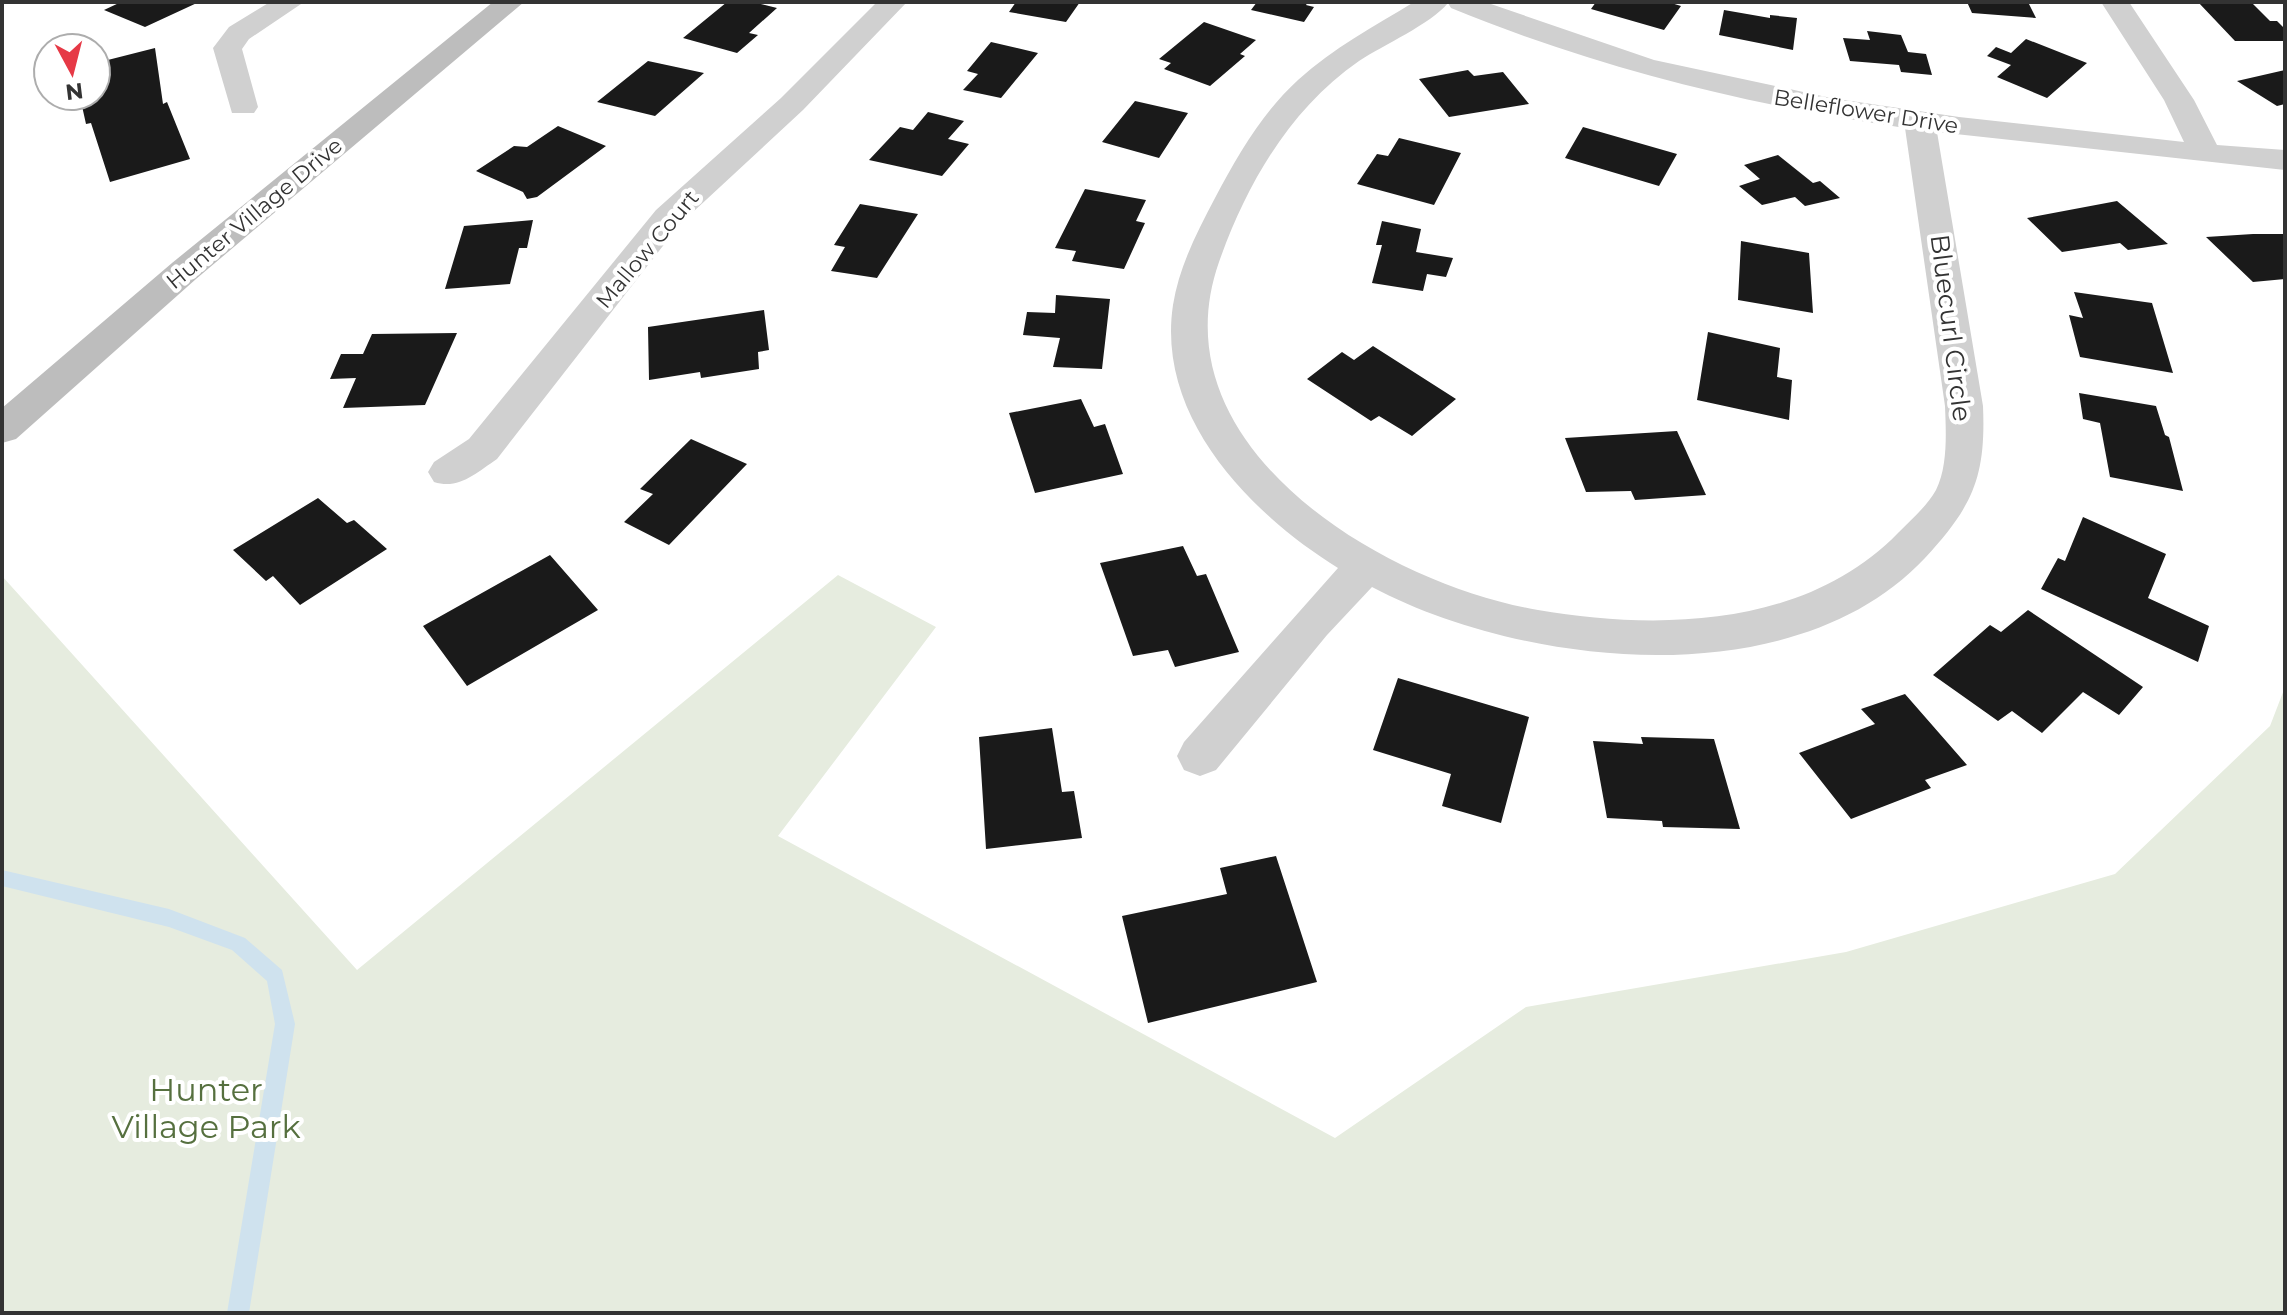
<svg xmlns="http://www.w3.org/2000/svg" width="2287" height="1315" viewBox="0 0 2287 1315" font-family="Montserrat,sans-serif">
<rect width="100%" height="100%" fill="#fff"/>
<path fill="#e6ecdf" d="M838,575L936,627L778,836L1335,1138L1526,1007L1846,952L2115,874L2270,726L2285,687V1313H2V576L357,970Z"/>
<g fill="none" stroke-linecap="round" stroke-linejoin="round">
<path fill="#cfe2ee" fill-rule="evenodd" d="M2,870L169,909L245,938L282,970L295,1024L249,1313H227L275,1024L267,981L232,950L169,927L2,886Z"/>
</g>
<path fill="#1a1a1a" d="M121,2H199L145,27L104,10Z
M727,2H753L777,8L749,33L758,35L737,53L683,38Z
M1016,2H1080L1066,22L1009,12Z
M1257,2H1308L1306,5L1314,7L1304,22L1251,10Z
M1596,2H1668L1681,6L1664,30L1591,9Z
M1967,2H2028L2036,18L1972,13Z
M2198,2H2251L2270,21H2277L2285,29V41H2235Z
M1724,10L1770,18V15L1797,18L1793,50L1719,35Z
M1204,22L1256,40L1240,54L1245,56L1210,86L1164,69L1171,63L1159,59Z
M1867,31L1901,35L1908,52L1926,54L1932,75L1901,72L1899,65L1850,61L1843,38L1870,40Z
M2026,39L2087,63L2047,98L1997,77L2011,65L1987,56L1996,47L2011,53Z
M991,42L1038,53L1001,98L963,90L978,74L967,71Z
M155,48L163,104L167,102L190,159L110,182L91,123L86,124L82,106L86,104L85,96H96V63Z
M648,61L704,73L655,116L597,102Z
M1468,70L1474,76L1503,72L1529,104L1449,117L1419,79Z
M2285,70V104L2277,106L2237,81Z
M1135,101L1188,113L1159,158L1102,142Z
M928,112L964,121L948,139L969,144L942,176L869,160L900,127L913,130Z
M558,126L606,146L537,197L527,199L523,192L476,171L514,146L527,147Z
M1583,127L1677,154L1659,186L1565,158Z
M1399,138L1461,153L1434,205L1357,184L1377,154L1388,156Z
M1778,155L1813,183L1820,181L1840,198L1805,206L1795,197L1762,205L1739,186L1760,179L1744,165Z
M1085,189L1146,200L1136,221L1145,223L1124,269L1072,261L1076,251L1055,248Z
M2117,201L2168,244L2128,250L2120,243L2062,252L2027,218Z
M860,204L918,214L877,278L831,271L845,247L834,245Z
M533,220L527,248H519L510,284L445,289L464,226Z
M1382,221L1421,229L1416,252L1453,258L1446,277L1427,274L1423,291L1372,283L1382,245H1376Z
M2253,234H2285V279L2253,282L2206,237Z
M1741,241L1809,253L1813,313L1738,300Z
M2074,292L2152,303L2173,373L2080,357L2069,315L2083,318Z
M1056,295L1110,299L1102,369L1053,367L1060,338L1023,335L1027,312L1055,313Z
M764,310L769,350L758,352L759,369L701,378L700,372L649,380L648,327Z
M1708,332L1780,348L1777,377L1792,380L1789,420L1697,400Z
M457,333L425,405L343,408L356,378L330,379L341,354H363L372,334Z
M1373,346L1456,399L1412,436L1379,416L1371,421L1307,379L1342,352L1354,360Z
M2079,393L2156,406L2165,435L2169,437L2183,491L2110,477L2100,423L2083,419Z
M1081,399L1094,427L1105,424L1123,474L1035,493L1009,413Z
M1677,431L1706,495L1635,500L1631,491L1586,492L1565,438Z
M691,439L747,464L669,545L624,522L653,494L640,489Z
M318,498L347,523L354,520L387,549L300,605L273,576L266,581L233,550Z
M2083,517L2166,554L2148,598L2209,626L2198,662L2041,589L2058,558L2065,561Z
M1183,546L1197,576L1206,574L1239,652L1175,667L1168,650L1133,656L1100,563Z
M550,555L598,610L467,686L423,626Z
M2028,610L2143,687L2119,715L2083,692L2042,733L2012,711L1998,721L1933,675L1990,625L2001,632Z
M1398,678L1529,717L1501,823L1442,806L1451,774L1373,750Z
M1905,694L1967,765L1925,780L1931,788L1851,819L1799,753L1875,724L1861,709Z
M1052,728L1062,792L1074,791L1082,838L986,849L979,737Z
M1641,737L1714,739L1740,829L1663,827L1662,821L1607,818L1593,741L1643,744Z
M1276,856L1317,982L1148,1023L1122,916L1227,894L1220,868Z"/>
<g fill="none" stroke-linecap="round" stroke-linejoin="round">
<path fill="#d0d0d0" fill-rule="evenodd" d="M270,2H304L249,39L242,49L258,107L254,113H232L213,48L229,27Z
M877,2H907L803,110L680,224L497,459C476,473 459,490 434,482L428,472L434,462L469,439L656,210L781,98Z
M1414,2H1485L1654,60L1831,98L1959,117L2184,142L2164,100L2101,2H2129L2194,100L2217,145L2285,150V170L1937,132L1983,406C1986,477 1973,506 1925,558C1795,697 1525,668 1372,587L1327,635L1216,770L1200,776L1184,770L1177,756L1184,742L1338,568C1251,514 1156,418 1173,305C1179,267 1197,232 1215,198C1238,155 1262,113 1298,80C1333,48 1375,26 1414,2ZM1448,3L1451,8C1597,68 1749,105 1905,128L1945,406C1946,432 1948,466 1936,490C1927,506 1911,520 1898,533C1807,627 1660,631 1538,610C1384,584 1154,447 1219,262C1247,183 1290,109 1359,61C1383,45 1431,24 1448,3Z"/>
<path fill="#bdbdbd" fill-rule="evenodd" d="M493,2H524L196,279L16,439L2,443V408L172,263Z"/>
</g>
<g text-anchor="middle" stroke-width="8" stroke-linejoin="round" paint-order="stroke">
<g font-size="22" fill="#333" stroke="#fff">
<text transform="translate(1866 111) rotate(9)" y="8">Belleflower Drive</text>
<text transform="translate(254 213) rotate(-40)" y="8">Hunter Village Drive</text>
<text transform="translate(647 249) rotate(-50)" y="8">Mallow Court</text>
</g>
<g font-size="26" fill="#333" stroke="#fff">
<text transform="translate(1951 328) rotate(83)" y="9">Bluecurl Circle</text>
</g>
<g font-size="32" fill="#56703f" stroke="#fff">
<text x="206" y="1101">Hunter<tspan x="206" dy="37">Village Park</tspan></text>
</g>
</g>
<rect width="2287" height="1315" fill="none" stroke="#333333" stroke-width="8"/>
<g transform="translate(72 72) rotate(173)"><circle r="38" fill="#ffffff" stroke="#adadad" stroke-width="2"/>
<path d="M0-6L14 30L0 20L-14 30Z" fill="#e63946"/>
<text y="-12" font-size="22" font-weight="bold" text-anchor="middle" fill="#333333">N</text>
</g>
</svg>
